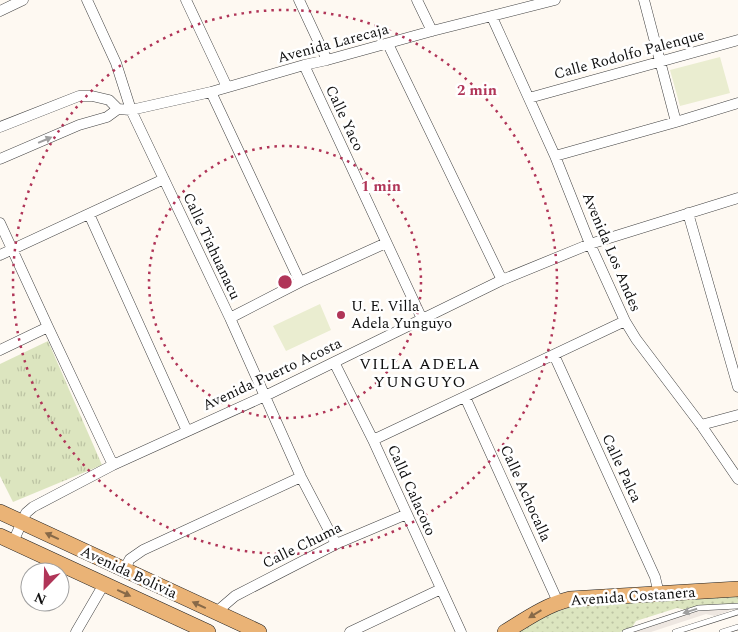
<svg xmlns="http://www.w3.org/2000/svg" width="738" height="632" viewBox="0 0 738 632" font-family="Spectral,serif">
<defs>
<pattern id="grass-dots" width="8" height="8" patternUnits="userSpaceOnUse" patternTransform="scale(1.25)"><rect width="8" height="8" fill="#dce5bf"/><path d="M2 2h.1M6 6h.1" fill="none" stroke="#bcc3a3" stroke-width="1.8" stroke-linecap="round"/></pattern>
<pattern id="park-tufts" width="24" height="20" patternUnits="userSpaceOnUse" patternTransform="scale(1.25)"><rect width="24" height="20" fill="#dce5bf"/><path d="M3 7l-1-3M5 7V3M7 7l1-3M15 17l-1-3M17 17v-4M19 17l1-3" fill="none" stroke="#bcc3a3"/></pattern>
</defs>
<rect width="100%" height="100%" fill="#fef9f2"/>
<path fill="url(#grass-dots)" d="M738,596V604L686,610L677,608L636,621L631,629L620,632H519L550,614L571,607Z"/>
<path fill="url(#park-tufts)" d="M48,341L102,465L13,502L0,476V364Z"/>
<path fill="#eaedd0" d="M720,57L730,93L680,106L670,70Z
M320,304L331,330L286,351L273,326Z"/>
<path fill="#eee7e1" d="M728,608L729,610V611L715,616L706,614L651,632H632L692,612L700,610Z"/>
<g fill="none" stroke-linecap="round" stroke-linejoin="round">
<g stroke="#424242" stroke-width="6">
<path id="lane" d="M625,632L698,608L738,606
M675,632L738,612
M722,632L738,627"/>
</g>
<g stroke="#424242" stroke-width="11">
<path id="street" d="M87,0L116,63L131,110L230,318L301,477L336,544
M186,0L227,87
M299,0L327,60
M417,0L432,31
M644,0L676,122
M0,11L23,0
M492,17L555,156L590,244L625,321L636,339L701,425L738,479
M388,44L502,280
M304,65L422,319
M211,92L300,282
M529,98L738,40
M0,127L79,96H92L109,100L118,109L131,110L211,92L304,65L327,60L432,31L555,0
M555,156L676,122L738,103
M0,159L79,125L107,117L118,109
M688,213L738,387
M89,214L187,431
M0,223L48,327L113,465
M0,255L164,179
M230,318L300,282L386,243
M0,350L48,327
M554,355L655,577L659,594
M334,362L373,440L461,632
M465,397L558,602
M701,425L738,415
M373,440L625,321
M13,542L26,513L33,507L113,465L265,396L502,280L590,244L738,198
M124,570L130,559L143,550L301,477
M218,614L221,608L235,596L336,544L407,514
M76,632L104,584
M350,632L441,589"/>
</g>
<g stroke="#202020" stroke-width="16">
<path id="primary" d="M0,512L259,632
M0,536L208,632
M505,632C526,619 546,605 570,599L738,589"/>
</g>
<use href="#lane" stroke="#fff" stroke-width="5"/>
<use href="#street" stroke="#fff" stroke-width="10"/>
<use href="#primary" stroke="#eab376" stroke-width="15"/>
</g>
<defs><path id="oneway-solid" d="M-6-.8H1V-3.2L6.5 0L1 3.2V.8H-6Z" transform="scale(1.25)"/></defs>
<g fill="#9f9f9f">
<use href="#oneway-solid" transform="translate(45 140) rotate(-23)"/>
<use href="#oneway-solid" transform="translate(690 611) rotate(163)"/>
</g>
<g fill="#876948">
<use href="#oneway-solid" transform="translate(52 536) rotate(-155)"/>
<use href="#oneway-solid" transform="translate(124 593) rotate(25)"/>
<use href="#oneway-solid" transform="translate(199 605) rotate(-155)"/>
<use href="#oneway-solid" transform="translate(535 614) rotate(149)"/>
</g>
<g fill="none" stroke="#b03558" stroke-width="2.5" stroke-dasharray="2.5 5">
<circle cx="285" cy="282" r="136"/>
<circle cx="285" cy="282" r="272"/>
</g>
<circle fill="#b03558" stroke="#fff" stroke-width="2" cx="341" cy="315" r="5"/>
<g text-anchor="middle" stroke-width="5" stroke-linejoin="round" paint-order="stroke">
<g font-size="15" fill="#0f0f0f" stroke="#fff">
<text transform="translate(333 43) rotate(-15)" y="5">Avenida Larecaja</text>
<text transform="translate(629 54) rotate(-15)" y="5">Calle Rodolfo Palenque</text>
<text transform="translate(345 118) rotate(65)" y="5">Calle Yaco</text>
<text transform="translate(212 246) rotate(65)" y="5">Calle Tiahuanacu</text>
<text transform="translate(612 252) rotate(67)" y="5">Avenida Los Andes</text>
<text transform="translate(272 374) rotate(-25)" y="5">Avenida Puerto Acosta</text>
<text transform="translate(622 468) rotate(65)" y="5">Calle Palca</text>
<text transform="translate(412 490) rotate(66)" y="5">Calld Calacoto</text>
<text transform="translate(526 493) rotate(66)" y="5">Calle Achocalla</text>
<text transform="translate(302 545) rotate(-26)" y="5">Calle Chuma</text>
<text transform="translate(129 572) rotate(25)" y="5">Avenida Bolivia</text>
<text transform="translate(633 596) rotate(-4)" y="5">Avenida Costanera</text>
</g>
<g font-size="15" fill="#0f0f0f" stroke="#fff" text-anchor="start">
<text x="351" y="311">U. E. Villa<tspan x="351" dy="17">Adela Yunguyo</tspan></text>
</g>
<g font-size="16" letter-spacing="1" fill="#0f0f0f" stroke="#fff">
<text x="420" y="369">VILLA ADELA<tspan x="420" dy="18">YUNGUYO</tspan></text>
</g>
</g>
<circle cx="285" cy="282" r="8" fill="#b03558" stroke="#fff" stroke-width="2.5"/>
<g font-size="15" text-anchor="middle" font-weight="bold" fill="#b03558" stroke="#fff" stroke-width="5" stroke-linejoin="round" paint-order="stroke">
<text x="477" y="95">2 min</text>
<text x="381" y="191">1 min</text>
</g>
<g transform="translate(45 587) rotate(203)"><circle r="24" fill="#ffffff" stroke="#9f9f9f"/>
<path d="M0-4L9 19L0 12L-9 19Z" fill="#b03558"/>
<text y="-8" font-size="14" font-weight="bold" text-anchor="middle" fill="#0f0f0f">N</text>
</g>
</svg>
